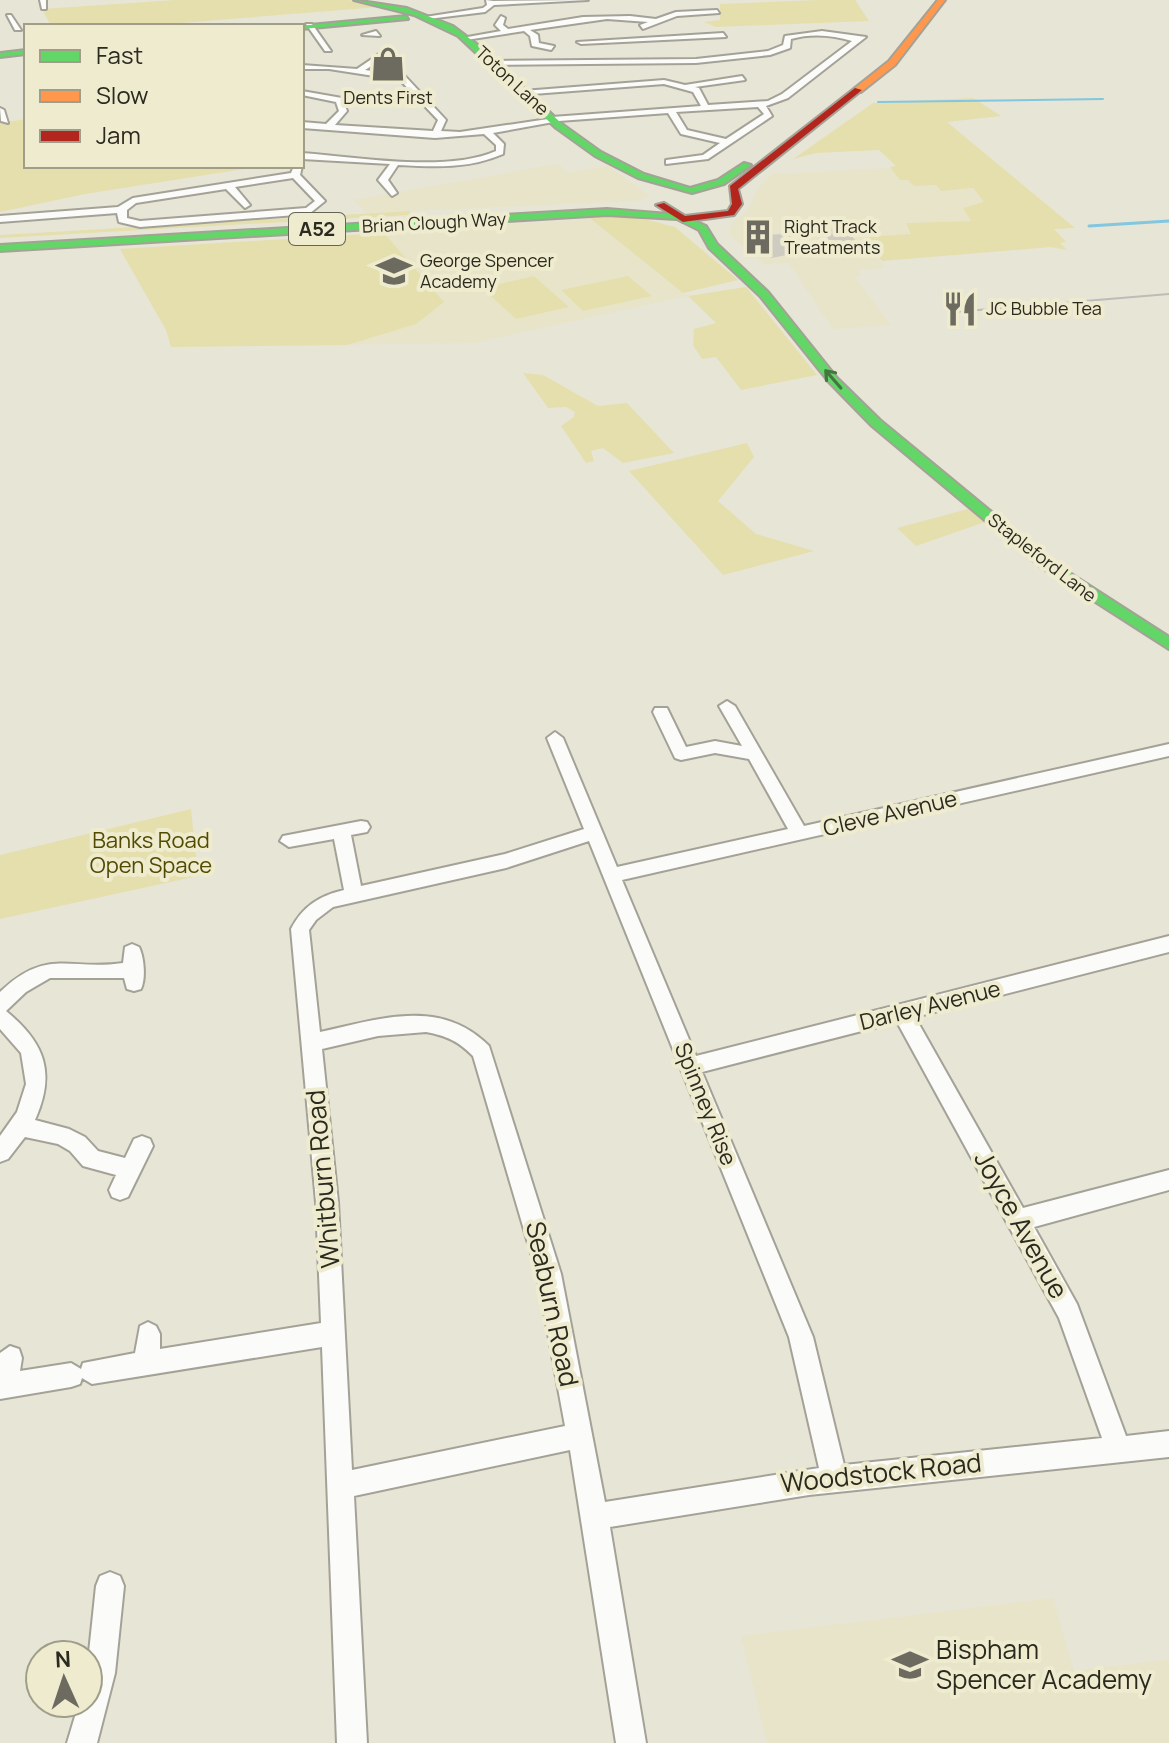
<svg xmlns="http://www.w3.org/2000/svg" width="1169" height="1743" viewBox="0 0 1169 1743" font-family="Manrope,sans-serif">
<rect width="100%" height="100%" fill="#e7e5d6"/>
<path fill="#e8e4ca" d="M558,164L568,172L608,166L650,196L636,201L367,213L353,200Z
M891,168L900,180H908L914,186L936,185L941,191L973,188L985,202L972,221L907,223L911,234L871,248L884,268L858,270L861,276L855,277L891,325L833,329L789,263L763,264L729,234L731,224L747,211L759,187L772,174Z
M590,219L688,296L474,343L171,347L166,330L120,250Z
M1053,1598L1074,1671L1169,1659V1743H767L741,1636Z"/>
<path fill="#e5dfad" d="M175,0H349L380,7L143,26H51L42,9Z
M819,0H855L869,21L716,27L704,22L720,20V4Z
M973,98L1001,116L947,122L1075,228L1054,229L1066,242L1060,243L1067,250L1051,247L882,261L865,237L911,234L906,223L971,221L963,208L984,202L973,188L941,191L936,185L914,186L908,180H900L890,167L896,166L879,150L816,153L793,159L873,103Z
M26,119V166H241L244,169L85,194L0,212V123Z
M410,211L409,215L0,238V235Z
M629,215L675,227L738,280L683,293L587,216Z
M384,233L444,302L416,324L347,345L171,347L166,330L120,249Z
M534,276L569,307L516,319L482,288Z
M628,276L652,296L583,311L561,290Z
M746,287L817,375L741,390L716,357L702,359L693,345L694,329L716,323L688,296Z
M523,373L543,375L598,406L627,403L674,453L623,463L603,448L591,451L594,461L586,463L561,426L574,417L575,412L566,407L548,408Z
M747,443L754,457L718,501L756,534L814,551L723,575L629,471Z
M968,509L985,522L916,546L897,528Z
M191,809L198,876L0,919V855Z"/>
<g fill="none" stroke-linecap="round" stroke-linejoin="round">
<path stroke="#82c6e0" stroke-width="2" d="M878,102L1103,99"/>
<path stroke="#82c6e0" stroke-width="3" d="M1089,226L1169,221"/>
</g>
<path fill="#ceccc1" d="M846,229L856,241L830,242L823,230Z
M789,234L796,253L772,258L765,255L757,235Z"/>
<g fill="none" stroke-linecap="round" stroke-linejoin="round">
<g stroke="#a4a297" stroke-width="4">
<path id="street" d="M40,0H46V9H42Z
M486,0L493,1L588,0L494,5L485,12L428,19L425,17L483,8L487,5Z
M717,10L719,13L677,16L643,29L640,25L648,22L607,19L530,30L538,35L539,43L554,46L551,50L532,46L530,36L524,31L466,40L462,38L501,31L495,25L501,16L505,18L503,25L508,29L583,17L630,16L656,19L676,12Z
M7,15H11L21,30H15Z
M306,24H312L331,51H325Z
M376,31L380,36L362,35Z
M822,31L866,37L788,98L766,106L772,116L708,159L666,164V160L703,155L720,143L681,134L668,113L559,121L493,133L504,144L503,154C469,169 435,167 398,165L388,180L397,193L392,196L378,180L390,164L302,159V153C357,157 446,173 496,151V145L484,134L435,138L302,128V122L326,124L339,111L336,102L302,95V91L342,98L347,111L335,125L433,131L438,120L400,80L329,69H302V65L357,69L385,50H391V54L365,70L405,76L446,120L441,131L460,132L548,119L552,117L701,106L693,92L664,84L520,95L523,91L664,80L685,85L742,76L745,80L695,87L699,88L708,105L768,101L782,94L852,41C832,35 812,33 791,39L790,48L770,55L696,63L492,65L489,61L696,59L768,51L783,45L785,36ZM758,107L764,114L726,139L687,130L676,112Z
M723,33L726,37L581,44L577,42Z
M0,108L4,110L8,123L1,121Z
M302,165V166L300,175L325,201L309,214L140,227L119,222L117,213L0,222V216L118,207L133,198L291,173L294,166ZM293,178L315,201L306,208L140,221L127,218V210L136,203L226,189L245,208L250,205L235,187Z
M727,701L735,706L804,826L1169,744V756L622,880L696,1056L1169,936V952L915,1017L1023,1208L1169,1170V1190L1034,1227L1077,1304L1126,1436L1169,1431V1457L809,1495L610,1527L646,1743H616L570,1450L354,1496L367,1743H337L322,1347L92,1384L82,1378L80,1384L71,1387L0,1399V1353L10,1346L19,1349L22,1358L20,1371L71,1363L81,1369L83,1363L135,1353L140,1326L148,1322L156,1326L160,1334V1349L321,1323L316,1202L291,929C303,906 319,896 344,890L334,839L289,847L280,841L283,836L361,821L367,822L370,827L367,832L351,835L361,886L505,854L584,829L547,738L555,732L563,738L617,867L788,829L749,759L715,753L681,760L675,758L653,712L655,708H667L686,747L715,741L742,746L719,706ZM589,841L789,1337L819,1468L605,1502L561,1274L489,1046C440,997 380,1019 320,1032L309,930L316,920L333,907L506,868ZM897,1022L1059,1318L1102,1438L844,1465L813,1337L702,1072ZM426,1032C447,1036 458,1041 473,1056L537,1274L565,1426L352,1470L338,1202L322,1049L378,1036Z
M132,944L139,947C144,957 146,978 141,989L134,991L127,989L124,978H50L26,992L6,1011C45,1043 56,1073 35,1120L69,1129L85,1137L98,1151L125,1158L134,1139L142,1136L150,1139L153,1146L128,1197L120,1200L112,1197L109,1190L116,1175L83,1166L70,1151L58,1144L25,1137L8,1159L0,1162V1136L17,1112L26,1084L21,1053L0,1029V992C47,947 69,971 123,963L125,947Z
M110,1572L120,1576L124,1586L115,1673L97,1743H67L79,1703H88V1662L96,1586L100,1576Z"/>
</g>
<g stroke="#a4a297" stroke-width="4">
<path id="fast" d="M354,0L407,8L453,26L482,48L562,124L601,152L644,174L690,188L718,180L744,163L751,165L724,184L692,193L638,178L595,156L556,128L458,36L414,15Z
M406,16L408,19L302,29L299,26Z
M26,50V54L0,57V53Z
M607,209L681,215L706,226L717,244L768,292L837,378L880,420L1051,561L1169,637V649L1041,567L872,426L829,382L760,296L709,248L699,230L677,219L607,215L0,251V245Z"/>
</g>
<g stroke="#a4a297" stroke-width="4">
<path id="slow" d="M938,0H945L895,65L861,92H855V88L889,61Z"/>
</g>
<g stroke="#a4a297" stroke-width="4">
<path id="jam" d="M855,88L862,90L738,189L742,204L734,215L683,222L656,205L664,203L685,216L728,211L732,204L730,186Z"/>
</g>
<use href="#street" fill="#fbfbf9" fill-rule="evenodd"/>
<use href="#fast" fill="#63d668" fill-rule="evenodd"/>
<use href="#slow" fill="#ff974d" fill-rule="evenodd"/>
<use href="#jam" fill="#b3261e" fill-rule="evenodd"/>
<path stroke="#bcbcb8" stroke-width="2" d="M954,312L1169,294"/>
</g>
<defs><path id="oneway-shaft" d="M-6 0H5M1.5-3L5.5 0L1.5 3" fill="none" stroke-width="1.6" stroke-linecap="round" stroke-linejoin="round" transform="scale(2)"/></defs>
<use stroke="#447740" href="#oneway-shaft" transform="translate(833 379) rotate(-131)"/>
<defs>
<g id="shop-bare" transform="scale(2.76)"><path d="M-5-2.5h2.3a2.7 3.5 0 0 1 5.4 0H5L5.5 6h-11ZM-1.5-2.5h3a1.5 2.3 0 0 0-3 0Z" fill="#6d6b5f" stroke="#eeebcf" stroke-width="2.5" paint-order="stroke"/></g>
<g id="building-bare" transform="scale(2.76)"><path d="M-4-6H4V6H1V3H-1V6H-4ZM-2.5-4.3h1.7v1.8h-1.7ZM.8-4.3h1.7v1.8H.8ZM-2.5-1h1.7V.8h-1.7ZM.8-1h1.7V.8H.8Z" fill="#6d6b5f" stroke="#eeebcf" stroke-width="2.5" paint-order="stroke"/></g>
<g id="school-bare" transform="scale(2.76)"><path d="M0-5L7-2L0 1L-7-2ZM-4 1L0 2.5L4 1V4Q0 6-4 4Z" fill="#6d6b5f" stroke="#eeebcf" stroke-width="2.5" paint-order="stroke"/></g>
<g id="restaurant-bare" transform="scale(2.76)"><path d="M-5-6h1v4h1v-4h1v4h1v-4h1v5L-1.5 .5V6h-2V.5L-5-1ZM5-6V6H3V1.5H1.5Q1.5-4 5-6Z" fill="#6d6b5f" stroke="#eeebcf" stroke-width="2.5" paint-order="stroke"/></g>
</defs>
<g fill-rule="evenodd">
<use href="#shop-bare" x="388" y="64"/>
<use href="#building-bare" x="758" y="237"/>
<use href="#school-bare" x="394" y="271"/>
<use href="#restaurant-bare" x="960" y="309"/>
<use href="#school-bare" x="910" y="1665"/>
</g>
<g text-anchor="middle" stroke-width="8" stroke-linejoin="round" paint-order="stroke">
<g font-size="18" fill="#2b2a1f" stroke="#eeebcf">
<text transform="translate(512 81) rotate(43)" y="6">Toton Lane</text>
<text transform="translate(434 223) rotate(-3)" y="6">Brian Clough Way</text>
<text transform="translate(1042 558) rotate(38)" y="6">Stapleford Lane</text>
</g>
<g font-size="18" fill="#2b2a1f" stroke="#eeebcf" text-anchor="start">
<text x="388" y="104" text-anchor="middle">Dents First</text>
<text x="784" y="233">Right Track<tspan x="784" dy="21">Treatments</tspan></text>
<text x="420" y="267">George Spencer<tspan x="420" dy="21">Academy</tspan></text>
<text x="986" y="315">JC Bubble Tea</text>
</g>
<rect fill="#eeebcf" stroke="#666454" stroke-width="2" x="289" y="213" width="56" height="32" rx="6"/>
<g font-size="20" font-weight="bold" fill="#2b2a1f">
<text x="317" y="236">A52</text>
</g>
<g font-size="22" fill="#2b2a1f" stroke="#eeebcf">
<text transform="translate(890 813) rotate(-13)" y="8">Cleve Avenue</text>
<text transform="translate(930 1005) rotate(-14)" y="8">Darley Avenue</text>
<text transform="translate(706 1104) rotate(68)" y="8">Spinney Rise</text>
</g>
<g font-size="22" fill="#524a01" stroke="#eeebcf">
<text x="151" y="848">Banks Road<tspan x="151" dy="25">Open Space</tspan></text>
</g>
<g font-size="26" fill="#2b2a1f" stroke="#eeebcf">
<text transform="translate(323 1179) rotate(-95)" y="9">Whitburn Road</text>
<text transform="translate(1021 1225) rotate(61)" y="9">Joyce Avenue</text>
<text transform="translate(552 1304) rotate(78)" y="9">Seaburn Road</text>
<text transform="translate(881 1473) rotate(-6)" y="9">Woodstock Road</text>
</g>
<g font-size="26" fill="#2b2a1f" stroke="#eeebcf" text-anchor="start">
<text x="936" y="1659">Bispham<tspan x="936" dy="30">Spencer Academy</tspan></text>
</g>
</g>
<rect x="24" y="24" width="280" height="144" fill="#eeebcf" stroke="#a09e89" stroke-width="2"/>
<rect x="40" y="50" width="40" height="12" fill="#63d668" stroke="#a09e89" stroke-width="2"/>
<text x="96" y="64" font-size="24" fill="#2b2a1f">Fast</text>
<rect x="40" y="90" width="40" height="12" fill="#ff974d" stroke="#a09e89" stroke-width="2"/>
<text x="96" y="104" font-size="24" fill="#2b2a1f">Slow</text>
<rect x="40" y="130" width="40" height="12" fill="#b3261e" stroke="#a09e89" stroke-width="2"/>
<text x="96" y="144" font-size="24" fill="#2b2a1f">Jam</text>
<g transform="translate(64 1679) rotate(357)"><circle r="38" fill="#eeebcf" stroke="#a09e89" stroke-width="2"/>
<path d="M0-6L14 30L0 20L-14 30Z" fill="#6d6b5f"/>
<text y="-12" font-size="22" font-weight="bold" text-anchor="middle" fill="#2b2a1f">N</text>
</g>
</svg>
